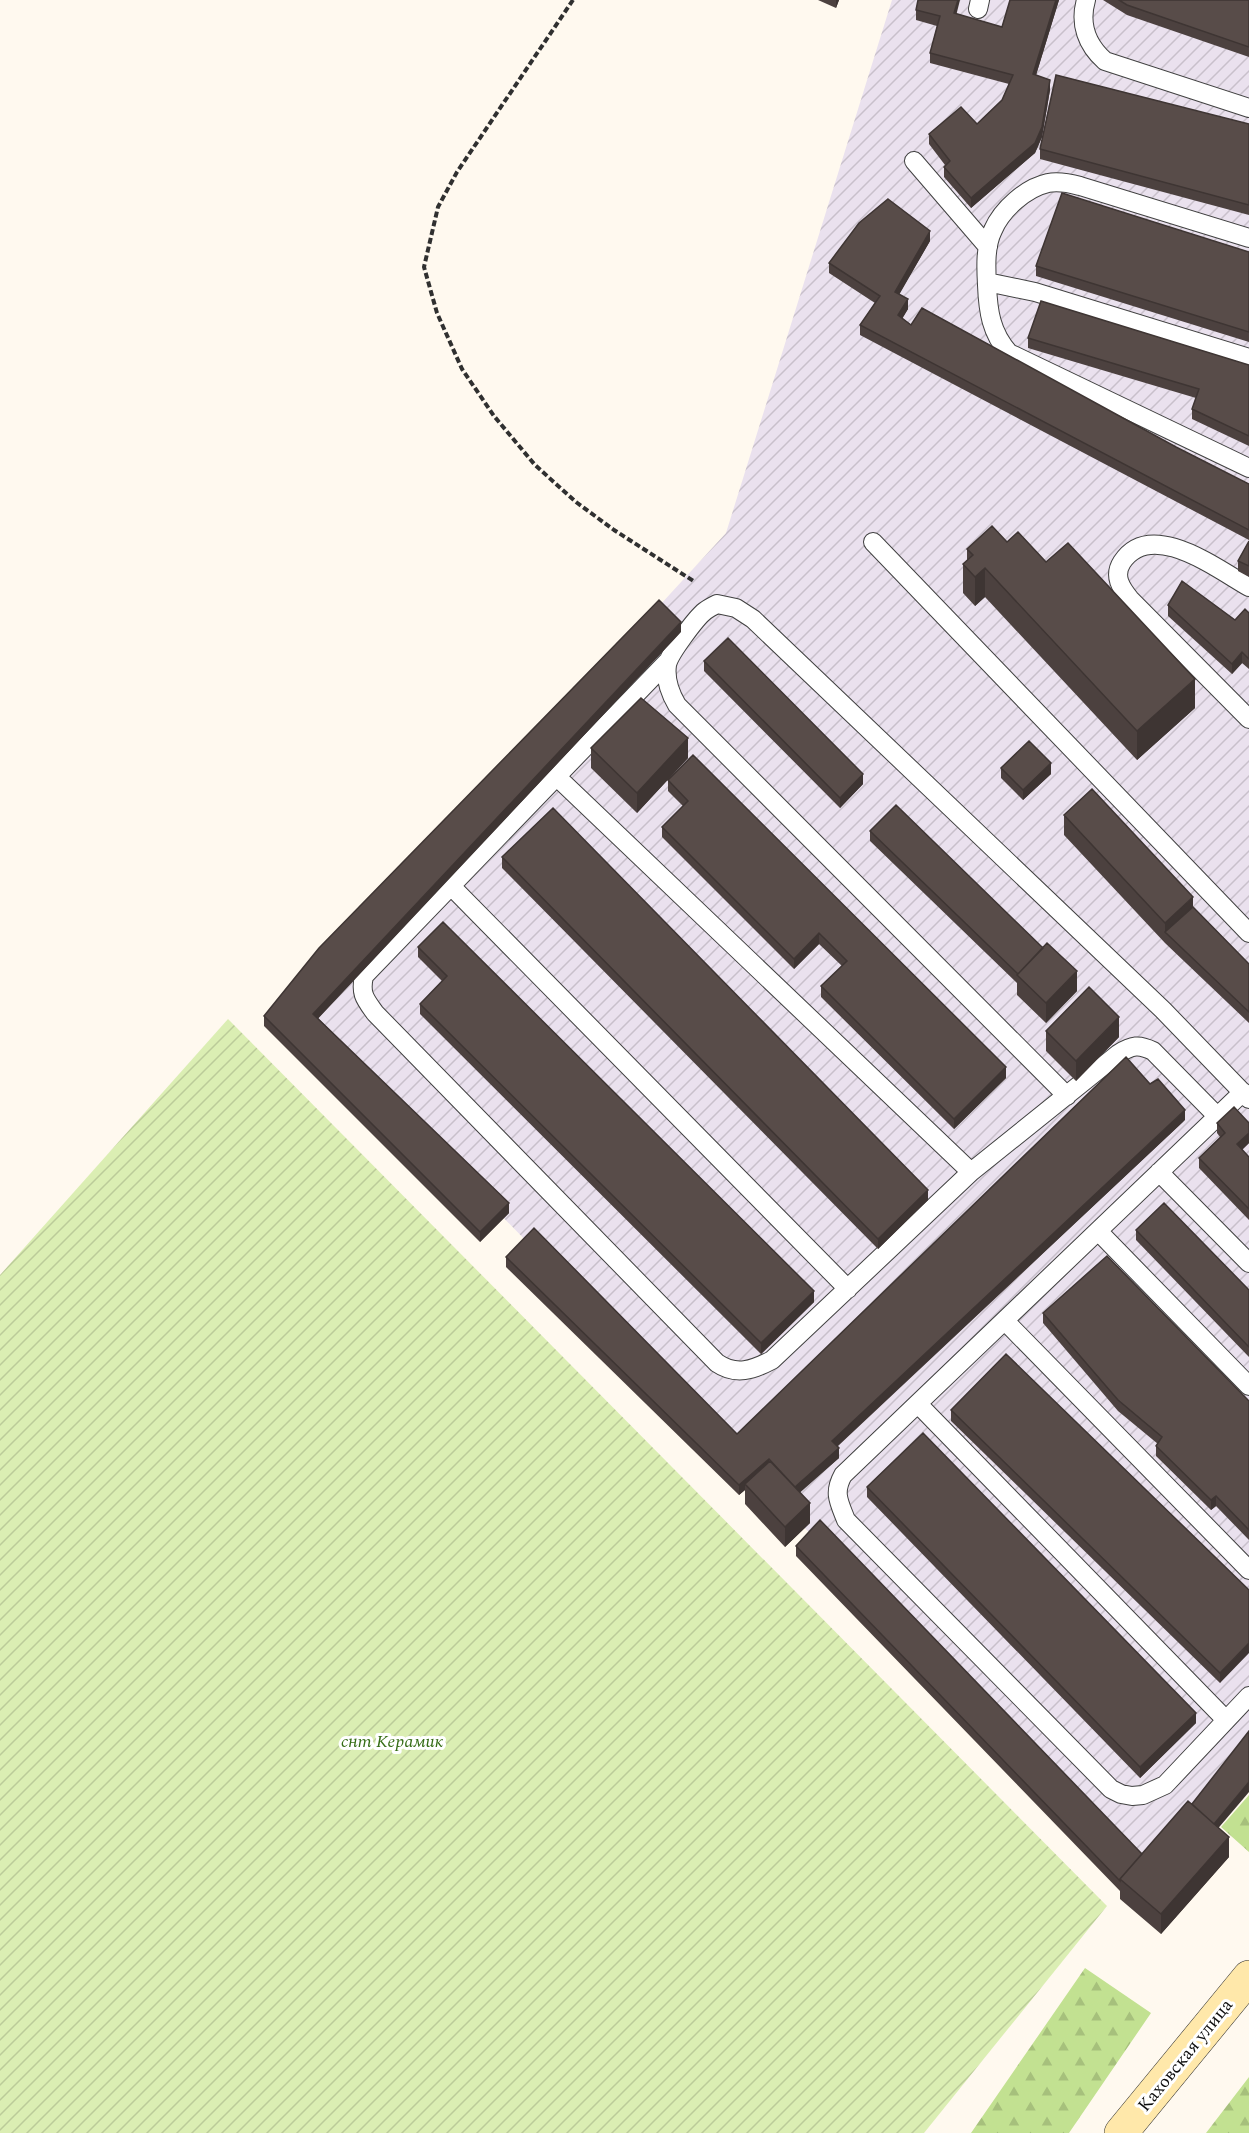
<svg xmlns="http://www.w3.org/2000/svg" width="1249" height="2133" viewBox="0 0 1249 2133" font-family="Spectral,serif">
<defs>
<pattern id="industrial-furrows" width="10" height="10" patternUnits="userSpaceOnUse" patternTransform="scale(1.5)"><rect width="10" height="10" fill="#eae1ee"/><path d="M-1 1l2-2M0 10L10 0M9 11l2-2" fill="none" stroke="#c8c0cb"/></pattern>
<pattern id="forest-firs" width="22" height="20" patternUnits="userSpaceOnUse" patternTransform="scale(1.5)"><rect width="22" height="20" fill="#c2e191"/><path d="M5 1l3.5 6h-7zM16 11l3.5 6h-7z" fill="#a6c07c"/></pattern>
<pattern id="garden-furrows" width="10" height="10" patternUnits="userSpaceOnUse" patternTransform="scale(1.5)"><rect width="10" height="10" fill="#dbeeb3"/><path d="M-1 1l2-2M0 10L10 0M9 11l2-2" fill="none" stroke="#bbcb99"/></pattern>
</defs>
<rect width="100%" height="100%" fill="#fff9ef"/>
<path fill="url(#industrial-furrows)" d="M892,0H1249V1753L1137,1870L295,1003L726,533Z"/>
<path fill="url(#forest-firs)" d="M1249,1795V1852L1221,1827Z
M1085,1968L1151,2013L1069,2133H971Z
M1249,2077V2133H1206Z"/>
<path fill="url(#garden-furrows)" d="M228,1019L1107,1906L924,2133H0V1275Z"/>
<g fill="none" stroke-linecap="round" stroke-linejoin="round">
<g stroke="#414141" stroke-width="20">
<path id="lane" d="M1086,0C1079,24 1087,45 1105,61L1249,108
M978,9L980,0
M914,161L988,247
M1249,238L1080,186C1069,183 1058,181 1048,183C1026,188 1002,209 993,230C985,246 986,267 987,285C988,311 991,333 1009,353L1249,468
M987,282L1035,292L1249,358
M873,542L1249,933
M1249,587C1217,569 1151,518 1122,562C1113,576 1121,588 1130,599L1249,719
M667,662L364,976C360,994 365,999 375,1013L717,1363C736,1376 753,1370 772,1360L971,1172L1118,1054C1132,1045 1139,1044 1153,1051L1217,1116
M557,777L971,1172
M451,886L848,1289
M1243,1092L843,1475C833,1493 839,1502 846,1520L1111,1789L1121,1794L1132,1796L1143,1795L1165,1785L1249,1696
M1067,1096L677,705C670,693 665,679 667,665C669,654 696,618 705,611C709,608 713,606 717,604L736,608L753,619L1163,1010L1249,1099
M1159,1172L1249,1263
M1098,1231L1249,1386
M1005,1321L1249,1570
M918,1404L1226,1720"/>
</g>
<g stroke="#303030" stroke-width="34">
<path id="secondary" d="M1121,2133L1249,1977"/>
</g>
<path stroke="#303030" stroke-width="4" stroke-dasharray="6 3" stroke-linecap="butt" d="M573,0L457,172L438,207L424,267L437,313L462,369L494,416L535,465L576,502L614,530L695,582"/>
<use href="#lane" stroke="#fff" stroke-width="18"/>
<use href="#secondary" stroke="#ffe8aa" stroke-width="33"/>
</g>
<path fill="#4c413f" d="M818,0H839L836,8Z
M1010,0H1059L1036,75L1050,90L1042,137L1035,153L971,208L944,177V167L945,165L929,144V134L977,124L1002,100L1009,84L930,63V53L937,26L916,20V10L956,14L1002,27Z
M1103,0H1249V57L1127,15Z
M1249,124V215L1040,159V149Z
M930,241L899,294L908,309L902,318L911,325L1176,447L1249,484V540L860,335V325L875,303L829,273V263Z
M1249,252V342L1036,276V266Z
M1028,338L1249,365V446L1192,419V409L1196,398L1028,348Z
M1249,541V577L1238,571V561Z
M1007,542L1046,562L1195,708L1137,760L985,597L975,606L963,593V564L967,561V549Z
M1168,605L1235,620L1249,613V669L1242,663L1232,674L1168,616Z
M681,632L318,1018L509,1213L480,1242L264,1026V1016Z
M704,661L863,784L840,808L704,671Z
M591,748L688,758L637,813L591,768Z
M1001,768L1051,774L1023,800L1001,778Z
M668,780L1006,1078L954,1129L821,997V986L842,966L819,944L794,969L662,837V827L683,806L668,791Z
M1064,815L1193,907L1249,964V1023L1165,943L1064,835Z
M870,831L1077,991L1046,1023L1017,995V983L870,841Z
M502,857L928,1200L878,1249L502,868Z
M418,947L814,1302L761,1354L420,1014V1004L442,981L418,957Z
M1046,1031L1119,1037L1076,1081L1046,1051Z
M1185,1120L838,1446L839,1458L799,1492L810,1523L785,1547L745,1504V1490L739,1495L506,1267V1257L737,1434Z
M1217,1123H1249V1143L1242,1150L1249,1157V1220L1199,1168V1158L1220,1137L1217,1133Z
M1136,1230L1249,1290V1357L1136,1240Z
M1043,1313L1249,1401V1540L1216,1506L1211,1510L1156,1456V1446L1158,1444L1118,1411L1043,1323Z
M951,1410L1249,1590L1220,1683L951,1421Z
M867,1487L1196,1723L1140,1778L867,1497Z
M796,1546L1142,1854L1219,1828L1229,1857L1161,1934L1120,1899V1891L796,1556Z"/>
<path fill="#3e3533" d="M836,0H839L836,8Z
M958,0H960L954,24V13Z
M1056,0H1059L1033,85V74Z
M1050,80V90L1042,137L1035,153L971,208V198Z
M930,231V241L895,302V292Z
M908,299V309L898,326V315Z
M985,568V597L975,606V577Z
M681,622V632L313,1024V1014Z
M1242,652V663L1232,674V664Z
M1195,679V708L1137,760V731Z
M688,738V758L637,813V793Z
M1051,763V774L1023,800V790Z
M863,774V784L840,808V798Z
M1193,897V917L1165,932V943V923Z
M819,933V944L794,969V959Z
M1077,971V991L1046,1023V1003Z
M1119,1017V1037L1076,1081V1061Z
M1006,1067V1078L954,1129V1119Z
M1185,1110V1120L832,1451V1441Z
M1249,1133V1143L1237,1154V1144Z
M928,1190V1200L878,1249V1239Z
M509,1203V1213L480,1242V1232Z
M814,1291V1302L761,1354V1343Z
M839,1448V1458L795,1497V1487Z
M769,1459V1470L745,1484V1490L739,1495V1485Z
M1216,1496V1506L1211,1510V1500Z
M810,1503V1523L785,1547V1527Z
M1249,1643V1653L1220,1683V1673Z
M1196,1713V1723L1140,1778V1767Z
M1249,1782V1792L1209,1839V1829Z
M1229,1837V1857L1161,1934V1914Z"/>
<path fill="#584c49" stroke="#3e3533" stroke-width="1.5" d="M918,0H958L954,13L1002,27L1010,0H1056L1033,74L1050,80L1042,127L1035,143L971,198L944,167L950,161L929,134L961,107L977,124L1002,100L1013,75L930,53L940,16L916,10Z
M1119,0H1249V47L1127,5Z
M1056,75L1249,124V205L1040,149Z
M1062,193L1249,252V332L1036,266Z
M888,199L930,231L895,292L908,299L898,315L911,325L922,308L1176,447L1249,484V530L860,325L880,296L829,263L859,223Z
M1041,301L1249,365V436L1192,409L1199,389L1028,338Z
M992,526L1007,542L1018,532L1046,562L1068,543L1195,679L1137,731L985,568L975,577L963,564L973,555L967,549Z
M1249,541V566L1238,561Z
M1182,581L1235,620L1245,609L1249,613V659L1242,652L1232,664L1168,605Z
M659,600L681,622L313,1014L509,1203L480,1232L264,1016L319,948Z
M728,638L863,774L840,798L704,661Z
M641,698L688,738L637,793L591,748Z
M1029,741L1051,763L1023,790L1001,768Z
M693,755L1006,1067L954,1119L821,986L847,961L819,933L794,959L662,827L688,801L668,780Z
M1092,789L1193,897L1165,923L1064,815Z
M896,805L1043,948L1018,974L870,831Z
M553,808L928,1190L878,1239L502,857Z
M1193,907L1249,964V1012L1165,932Z
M443,922L814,1291L761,1343L420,1004L447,976L418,947Z
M1047,943L1077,971L1046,1003L1017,975Z
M1089,987L1119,1017L1076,1061L1046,1031Z
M1126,1057L1150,1084L1158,1079L1185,1110L832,1441L839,1448L795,1487L769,1459L739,1485L506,1257L534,1228L737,1434Z
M1234,1107L1249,1123V1133L1237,1144L1249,1157V1209L1199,1158L1225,1133L1217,1123Z
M1164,1203L1249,1290V1347L1136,1230Z
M1107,1256L1249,1401V1530L1216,1496L1211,1500L1156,1446L1162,1437L1118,1400L1043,1313Z
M1006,1354L1249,1590V1643L1220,1673L951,1410Z
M923,1433L1196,1713L1140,1767L867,1487Z
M770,1461L810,1503L785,1527L745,1484Z
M820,1520L1142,1854L1120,1879V1881L796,1546Z
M1249,1731V1782L1214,1824L1192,1804Z
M1188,1801L1229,1837L1161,1914L1120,1879Z"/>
<g text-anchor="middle" stroke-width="6" stroke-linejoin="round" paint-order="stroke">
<g font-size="18" font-style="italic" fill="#366d16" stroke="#fff">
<text x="392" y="1747">снт Керамик</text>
</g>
<g font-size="18" fill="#0e0e0e" stroke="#fff">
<text transform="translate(1185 2055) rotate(-51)" y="6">Каховская улица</text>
</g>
</g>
</svg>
